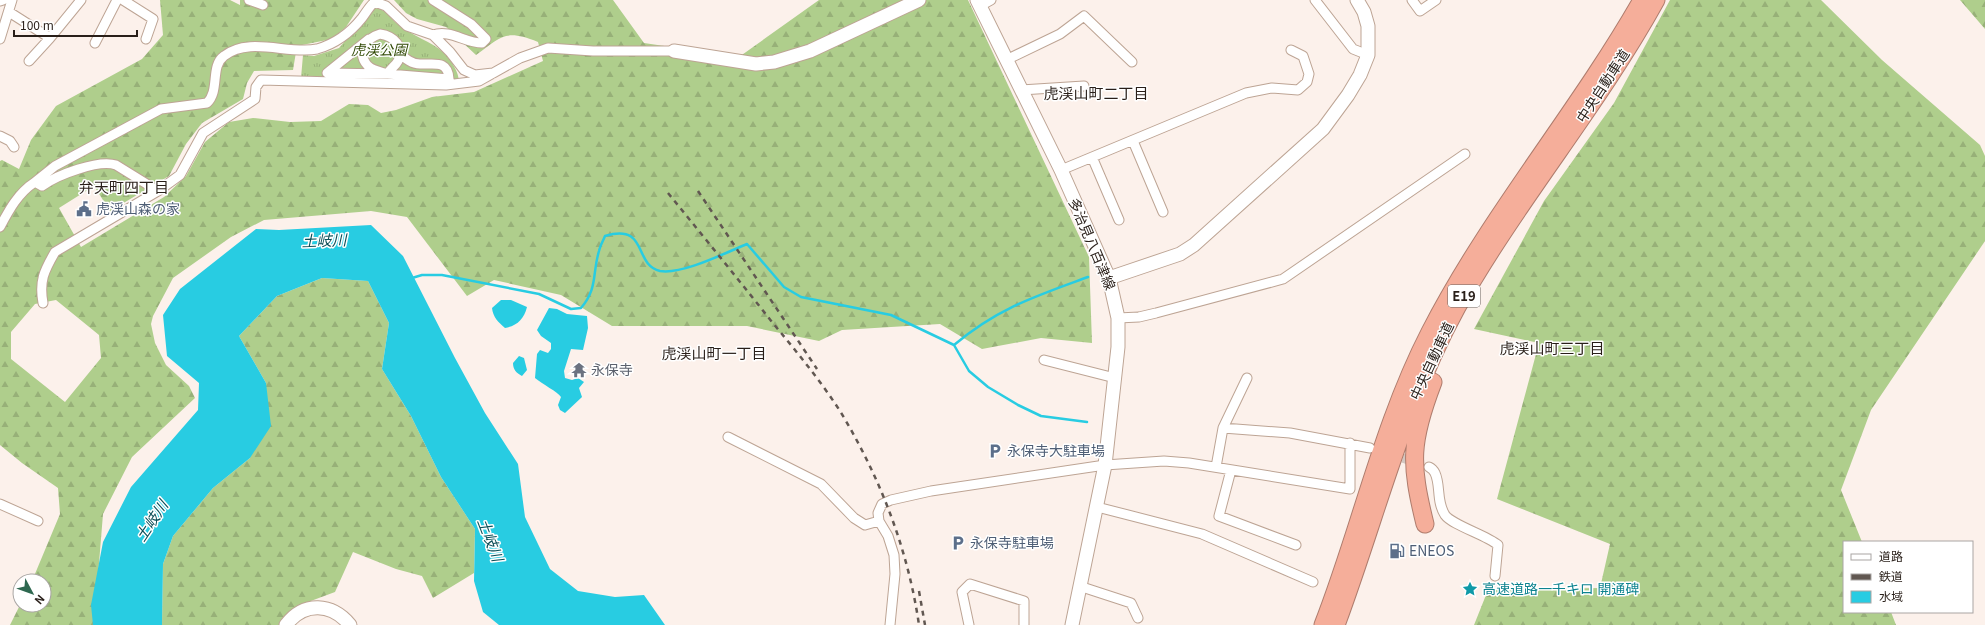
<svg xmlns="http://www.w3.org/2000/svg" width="1985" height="625" viewBox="0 0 1985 625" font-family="Georgia,'Noto Sans JP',serif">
<defs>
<pattern id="grass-tufts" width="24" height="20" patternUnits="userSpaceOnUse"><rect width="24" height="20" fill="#afce8c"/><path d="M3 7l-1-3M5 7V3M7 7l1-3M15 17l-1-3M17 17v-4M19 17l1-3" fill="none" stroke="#97b078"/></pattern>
<pattern id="forest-firs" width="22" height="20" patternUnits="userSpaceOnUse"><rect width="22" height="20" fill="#afce8c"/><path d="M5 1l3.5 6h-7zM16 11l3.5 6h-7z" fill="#97b078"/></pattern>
</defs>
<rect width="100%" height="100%" fill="#fcf1eb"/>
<path fill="url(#grass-tufts)" d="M374,8C386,8 390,19 399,25C412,36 431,41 444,53C451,60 459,72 459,82L301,78L303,55L314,56L339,48Z"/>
<path fill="url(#forest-firs)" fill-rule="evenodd" d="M160,0H230L240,5V0H364L346,27L332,39L297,46L293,70L254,71L247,83L243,99L202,123L186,144L169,176L110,211L94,186L59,208L81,247L164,197L186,176L205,142L229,122L253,118L290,122L321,121L349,104L368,105L381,113L396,110L432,97L474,92L543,61L538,42C505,29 502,36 476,55L446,27L417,19L406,13L394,0H613L644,43L739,57L819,0H968L1089,257L1092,343L1041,338L982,349L940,324L842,330L819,341L747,326H612L561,295L494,280L467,296L407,217L371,211L264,220L231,237L173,278L153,316L151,324L155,343L166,365L189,386L195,398L132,457L103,514L94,625H10L20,605H44V581H32L60,514L58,488L22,463L0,445V161L2,160L19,169L31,140L56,106L142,59L163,35ZM56,300L99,335L101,358L65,402L11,359V332L35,304Z
M1670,0H1821L1882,60L1980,145L1985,156V241L1871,410L1841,490L1862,542H1844V612H1891L1896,625H1474L1488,590L1600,588L1610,544L1497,499L1539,343L1474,329L1544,201L1614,103Z
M1960,0H1985V29Z
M322,278L368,281L389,323L382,369L411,416L441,477L475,529L474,573L433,598L422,576L396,569L353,552L335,592L300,605L296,625H162L163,564L173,536L213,488L250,458L266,383L239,336L277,296Z"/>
<path fill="#28cce2" d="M371,225L403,256L455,358L485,413L518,464L525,517L550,569L578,591L615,597L644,595L665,625H499L483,612L474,581L475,529L441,477L411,416L382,369L389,323L368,281L322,278L277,296L239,336L266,383L271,426L250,458L213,488L173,536L163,564L162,625H93L91,605L103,542L131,487L198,410L199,383L167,356L163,315L180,289L256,229L279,230Z
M501,300H511L527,307C524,319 517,326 505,328C498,322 493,317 492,308Z
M549,308L557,309L567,314L587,316L588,328L583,350L571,349L564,371L565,378L572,380L578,378L584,382L579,388L582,397L565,413L560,410L558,405L561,397C558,392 542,384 535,378L537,354L540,350L548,353L551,349V343L541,336L537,330Z
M519,356L524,358L527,370L522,376C516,373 513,369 513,363Z"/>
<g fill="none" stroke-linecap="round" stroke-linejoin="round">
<path stroke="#28cce2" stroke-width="2.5" d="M412,278L422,275H442L539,294L571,309L581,308C598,288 592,274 599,251C600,246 603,241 605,236C649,223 633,265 660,271C682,275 727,252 747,244L784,287L801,297L891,315L954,345L969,371L988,387L1018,405L1041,416L1087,422
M954,345C998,308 1036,296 1088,277"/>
<path stroke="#d2c7c1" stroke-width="9" stroke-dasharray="9 4.5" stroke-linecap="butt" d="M1390,454L1418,463"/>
<g stroke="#bda494" stroke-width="11">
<path id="street" d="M123,0L153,19L146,39
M249,0L263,5
M433,0L471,24L486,39L482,43C465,43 450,29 433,35
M1315,0L1353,49L1368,55
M1412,0L1420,11L1436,0
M0,1L3,0
M980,6L991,0
M9,12L50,38L81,0
M380,34C394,36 405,47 398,61C395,67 390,68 388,74C382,72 373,71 368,66C356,53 366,38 380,34Z
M0,39L12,0
M369,39L327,73L388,74L449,79C448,59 433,65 420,64C412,64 406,59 400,54
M95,43L117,0
M1006,60L1060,34L1084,16L1132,62
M29,61L50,38
M493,73L475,75L464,70L450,52L433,35L407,26L386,6L375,2C370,5 366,13 362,18C350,33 335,44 317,49C289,55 249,36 224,56C210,66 220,91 207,103L161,109L55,166L35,182L42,186C57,175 99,159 116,165L158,191L180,175L203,133L255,99L256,87L261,80L446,85L479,81L520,58L548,48L593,51H674
M1021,90L1084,86
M0,136L10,141L14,147
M1133,141L1163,212
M1092,157L1119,220
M1061,170L1246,93L1272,88L1298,90L1307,82L1309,74L1303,56L1291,50
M0,227C9,210 18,193 35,182
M43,303C39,281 44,271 55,252L158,191
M1118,318L1139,317L1156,313L1283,279L1465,154
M1044,360L1115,378
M1223,428L1290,433L1370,448
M728,437L821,484L854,518L865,525L879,521
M1216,467L1223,428L1247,378
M1429,467C1431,468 1434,471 1435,473C1441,486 1436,501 1445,515C1452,525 1486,535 1498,545L1495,576
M1231,470L1219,516L1296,545
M0,504L38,521
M1097,507L1202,534L1313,582
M1079,586L1131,603L1138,618
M890,625L895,574L894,555L888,536L879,521L878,513L882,504L891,500L931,491L1105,465L1164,461L1189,463L1350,489V443
M969,625L962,592L970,584L1024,601V625"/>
</g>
<g stroke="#bda494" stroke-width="15">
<path id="secondary" d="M977,0L1061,170L1109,278L1118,318V347L1105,465L1072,625
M674,51L756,64L774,62L810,51L919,0
M1109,278L1180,254L1194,245L1323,129L1348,95L1360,75L1368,55V26L1364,12L1357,0
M286,625C304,601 332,603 350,625"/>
</g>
<g stroke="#ae7c6d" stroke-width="19">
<path id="highway" d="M1425,524C1410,463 1410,442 1433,382
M1323,625C1361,528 1382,425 1430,332C1490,215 1577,114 1642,0
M1336,625C1376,518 1402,407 1457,307C1517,200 1597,107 1656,0"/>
</g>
<use href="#street" stroke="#fff" stroke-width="9"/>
<use href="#secondary" stroke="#fff" stroke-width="13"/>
<use href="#highway" stroke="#f5ae9a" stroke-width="17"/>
<path stroke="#615751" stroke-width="2.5" stroke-dasharray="5 5" stroke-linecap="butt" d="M698,191L817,369
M668,193C703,236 738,279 772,322C796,351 820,380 840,411C880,477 908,549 919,625
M919,591L925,625"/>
</g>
<defs>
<g id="civic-bare" transform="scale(1.2)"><path d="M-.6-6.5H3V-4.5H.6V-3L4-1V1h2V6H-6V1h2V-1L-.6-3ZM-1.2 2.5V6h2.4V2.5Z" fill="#5c6f8a" stroke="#fff" stroke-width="2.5" paint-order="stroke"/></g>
<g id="temple-bare" transform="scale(1.2)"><path d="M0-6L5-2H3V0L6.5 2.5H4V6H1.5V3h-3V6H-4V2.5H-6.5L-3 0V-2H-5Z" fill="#6b7280" stroke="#fff" stroke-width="2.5" paint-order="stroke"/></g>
<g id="parking-bare" transform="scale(1.2)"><path d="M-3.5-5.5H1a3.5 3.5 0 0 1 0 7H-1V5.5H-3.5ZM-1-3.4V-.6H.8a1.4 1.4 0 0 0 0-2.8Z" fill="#5c6f8a" stroke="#fff" stroke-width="2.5" paint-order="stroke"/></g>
<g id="fuel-bare" transform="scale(1.2)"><path d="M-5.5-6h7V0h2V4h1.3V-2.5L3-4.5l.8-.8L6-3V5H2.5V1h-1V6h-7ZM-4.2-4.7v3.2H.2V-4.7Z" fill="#5c6f8a" stroke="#fff" stroke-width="2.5" paint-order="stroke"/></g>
<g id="sight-bare" transform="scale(1.2)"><path d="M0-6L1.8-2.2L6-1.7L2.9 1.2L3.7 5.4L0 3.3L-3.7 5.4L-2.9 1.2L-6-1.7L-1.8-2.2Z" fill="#0f9aa8" stroke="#fff" stroke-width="2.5" paint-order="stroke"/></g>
</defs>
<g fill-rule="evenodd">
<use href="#civic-bare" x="84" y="209"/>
<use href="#temple-bare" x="579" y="370"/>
<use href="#parking-bare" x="995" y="451"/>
<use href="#parking-bare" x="958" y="543"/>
<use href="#fuel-bare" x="1397" y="551"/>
<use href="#sight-bare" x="1470" y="589"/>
</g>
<g text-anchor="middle" stroke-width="3" stroke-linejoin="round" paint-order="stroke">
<rect fill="#fff" stroke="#69625e" stroke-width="1" x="1448" y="285" width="32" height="22" rx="3"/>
<g font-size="13" font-weight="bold" fill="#291f19">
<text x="1464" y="301">E19</text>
</g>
<g font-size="14" font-style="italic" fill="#304904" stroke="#fff">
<text x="379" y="55">虎渓公園</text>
</g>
<g font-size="14" fill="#291f19" stroke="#fff">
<text transform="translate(1603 86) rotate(-57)" y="5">中央自動車道</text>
<text transform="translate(1092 244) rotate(67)" y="5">多治見八百津線</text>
<text transform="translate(1432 361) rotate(-65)" y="5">中央自動車道</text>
</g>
<g font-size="14" fill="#4e5e75" stroke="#fff" text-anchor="start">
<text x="96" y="214">虎渓山森の家</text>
<text x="1007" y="456">永保寺大駐車場</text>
<text x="970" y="548">永保寺駐車場</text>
<text x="1409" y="556">ENEOS</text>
</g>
<g font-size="14" fill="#5b616d" stroke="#fff" text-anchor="start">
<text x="591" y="375">永保寺</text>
</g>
<g font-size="14" fill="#0d838f" stroke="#fff" text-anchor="start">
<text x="1482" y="594">高速道路一千キロ 開通碑</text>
</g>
<g font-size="15" fill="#291f19" stroke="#fff">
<text x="1096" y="99">虎渓山町二丁目</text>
<text x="124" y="193">弁天町四丁目</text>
<text x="1552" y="354">虎渓山町三丁目</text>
<text x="714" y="359">虎渓山町一丁目</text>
</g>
<g font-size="15" font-style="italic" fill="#0d4f58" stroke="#fff">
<text transform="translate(324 241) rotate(-2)" y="5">土岐川</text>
<text transform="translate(152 521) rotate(-56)" y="5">土岐川</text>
<text transform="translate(490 540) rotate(69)" y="5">土岐川</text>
</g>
</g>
<rect x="1843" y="541" width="130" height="72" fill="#ffffff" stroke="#a9a5a3"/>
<rect x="1851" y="554" width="20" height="6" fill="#ffffff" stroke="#a9a5a3"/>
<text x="1879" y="561" font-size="12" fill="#291f19">道路</text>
<rect x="1851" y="574" width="20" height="6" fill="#615751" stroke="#a9a5a3"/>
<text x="1879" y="581" font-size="12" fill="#291f19">鉄道</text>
<rect x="1851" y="591" width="20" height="12" fill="#28cce2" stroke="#a9a5a3"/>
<text x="1879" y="601" font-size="12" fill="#291f19">水域</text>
<g transform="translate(32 593) rotate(131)"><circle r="19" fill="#ffffff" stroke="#a9a5a3"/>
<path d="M0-3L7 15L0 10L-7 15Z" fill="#2e6850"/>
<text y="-6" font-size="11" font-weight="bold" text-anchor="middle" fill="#291f19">N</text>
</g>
<path d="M14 30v6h123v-6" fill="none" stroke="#291f19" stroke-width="2"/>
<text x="20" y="30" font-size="12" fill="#291f19" stroke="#ffffff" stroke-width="3" paint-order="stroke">100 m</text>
</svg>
